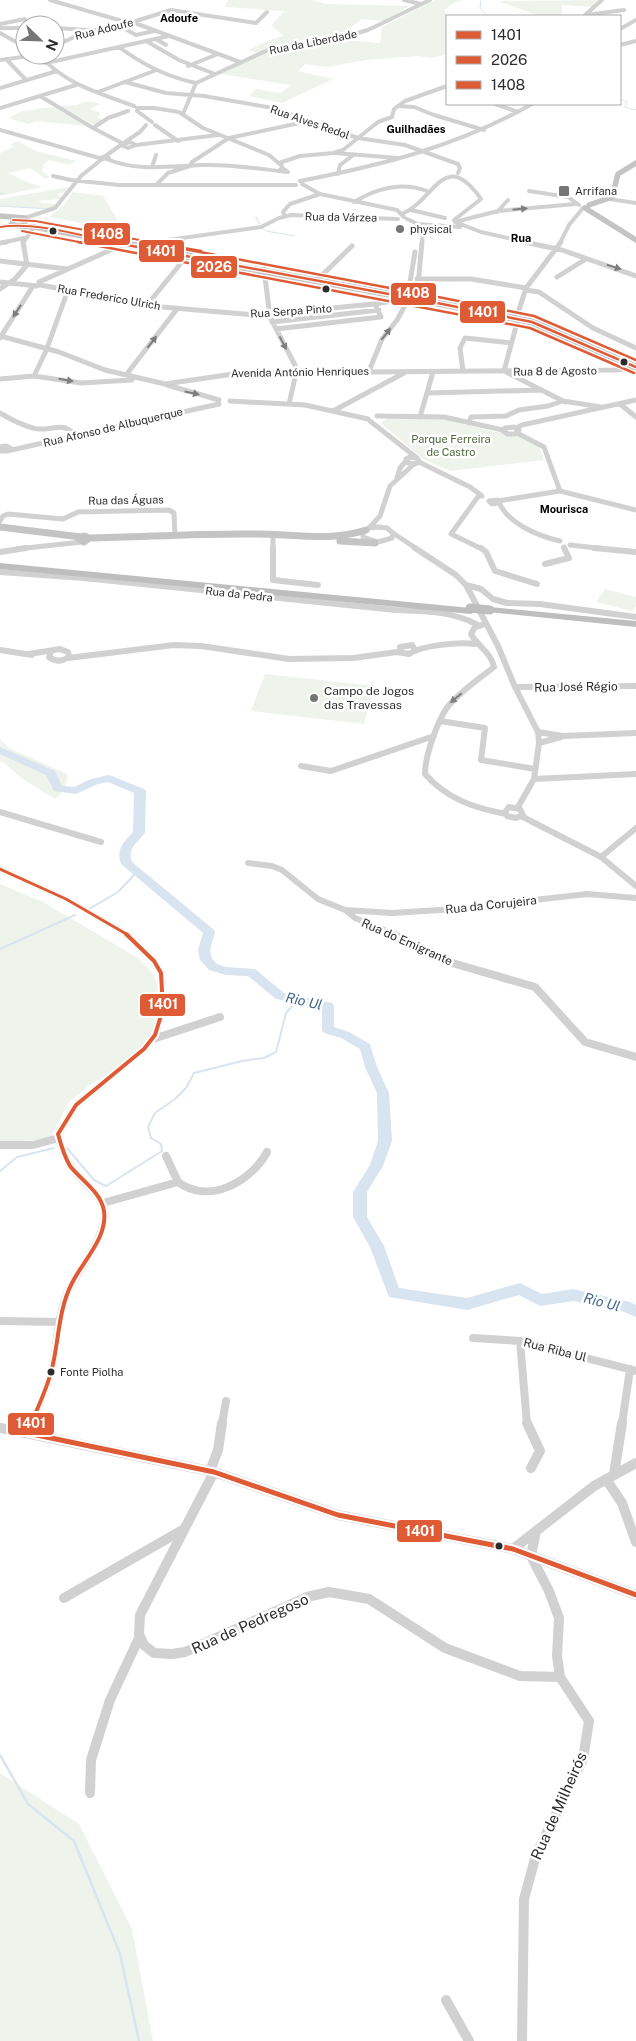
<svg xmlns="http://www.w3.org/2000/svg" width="636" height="2041" viewBox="0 0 636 2041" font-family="'Public Sans',sans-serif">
<rect width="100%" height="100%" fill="#fff"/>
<path fill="#eef3eb" d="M228,0H312L325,4L409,6L384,21L362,19L339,37L265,50L257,53L248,50L270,40L284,36L271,26L284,11L225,7Z
M435,0H462L452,4L444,10L447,16V54L432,58L417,56L366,60L327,67L305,64L298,71L333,79L282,103L249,96L256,89L281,93L290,85L221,74L260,54L273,50L335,39L380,43L382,27Z
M600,0L592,7L562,5V16H539L499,1Z
M88,101L101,104L89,109L99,112L100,115L96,117L102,119L96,126L60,106L77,105Z
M53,107L86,126L36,121L28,124L9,118L22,111Z
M18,141L36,151L76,161L69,165L49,160L44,164L42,171L50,177L46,179L30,168L8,173L29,183L42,187L0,196V153L13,147L11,144Z
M69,187L65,193H60L58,195L63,197L61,199L39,201L42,203L57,204L51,209L0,206V199Z
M73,192L103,196L124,231L120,234L106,232L118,227L108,223H81L49,217L64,205Z
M388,418L444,419L491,431L518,436L539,446L544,460L450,471L423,459L381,423Z
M605,589L636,597V606L632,611L596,602Z
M265,674L375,686L364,724L251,711Z
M0,739L9,748L67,774C68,785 63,792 55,799L21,778L2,761L0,762Z
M0,884L43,902L138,958L154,974L157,986L158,1004L157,1020L152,1034L141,1048L117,1068L90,1085L69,1102L51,1137L44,1140L0,1142Z
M0,1773L79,1824L132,1929L153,2041H0Z"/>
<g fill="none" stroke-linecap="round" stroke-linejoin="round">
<path stroke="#d8e4f0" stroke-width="1" d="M481,0L480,8L487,16
M620,99L627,102L625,107L636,110
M0,193L4,194
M0,206L49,209
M256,217L260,224
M262,228L266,231L295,236"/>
<path stroke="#d8e4f0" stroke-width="2" d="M89,909L118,892L137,872
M0,949L75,915
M67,1148L94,1180L106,1186L162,1151L161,1144L151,1138L148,1127L155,1113L175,1099L186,1088L194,1073L242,1061L264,1058L276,1052L286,1013L294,1004L292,998
M0,1171L17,1157L54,1148"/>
<path stroke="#d8e4f0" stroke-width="2.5" d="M0,1755L28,1804L74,1841L120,1954L139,2041"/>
<path fill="#d8e4f0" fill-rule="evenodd" d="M0,747L55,771L62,786L74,787L91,779L109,775L144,789L146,791L145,833C137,843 127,848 132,862L213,929L215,932L210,950L212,959L217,964L226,967L255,969L284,993L332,1003L334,1006V1027L349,1032L370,1044L377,1067L389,1093L392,1141L383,1166L367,1192V1217L384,1246L399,1288L467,1298L520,1283L542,1294L573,1289L630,1302L636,1305V1317L622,1311L573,1301L540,1306L519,1295L467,1310L389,1297L370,1247L353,1217V1192L370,1165L378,1141L377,1093L365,1067L360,1049L341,1038L324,1033L322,1030V1009L276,999L248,976L226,975L209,970L200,960L198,950L203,933L121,864C116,849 123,843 133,832L134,793L108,782L98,784L76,794L54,791L46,775L0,754Z"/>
<path stroke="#d1d1d1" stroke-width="4" d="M50,0L129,23
M404,0L421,4
M585,15L602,0
M586,15L624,10
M132,22L240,62
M0,24L25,19
M42,25L45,18
M120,26L136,35L154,31
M0,28H25
M55,28L88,30
M620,29L636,20
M0,33L25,47
M156,39L166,45
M146,41L179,60L215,74
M620,45L636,41
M55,46L85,32L120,26L171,10L256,23L267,12
M119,47C143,65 167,77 196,83
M39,55C67,85 96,92 134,106
M6,59L26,80
M0,60L37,55
M46,63L169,36
M188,66L218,54
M125,82L166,93L204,96L273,108L358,138L405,145L458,164L460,168L458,173
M0,88L57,71
M98,92L154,71
M40,96L93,128
M495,104L518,112
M399,106L414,107L434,115L484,130
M0,108L76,85
M137,108H154L179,112L203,128L269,155L282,166
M137,111L152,122
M183,114L196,83L268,50L346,36L368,30L430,0
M155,125L178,141
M0,130L103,159L109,158L105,156L101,158
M125,142L140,132L146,125
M130,142L136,145L128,148L121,145Z
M122,143L93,128L108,118L128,111
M136,145L218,135
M335,153L398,158
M104,157L121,145
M107,159C137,172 170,166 202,165C228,164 254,168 279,171
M279,163L300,156L333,153L343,150L378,122L392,117L394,109L405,101L447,86
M152,167L156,155
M282,168L288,172L279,171Z
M338,174L340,165L352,156
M53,176L71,180L119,185H296
M300,181C383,165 458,146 532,104
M302,184L320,194L397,210L404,217
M156,185L168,173L190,166L192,162L229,138L309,121
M529,191L568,197L579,205
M609,199L636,203
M354,202C377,188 401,181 427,191
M411,210L445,218
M497,212L508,200
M402,214C435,200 444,147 481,199L454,220L455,222
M285,216L283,212L290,204L320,194
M25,218L55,208L81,176L102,159
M407,219L418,224L423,231L422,243
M455,222L481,232L530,243
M455,222L498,211L576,204
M418,224L460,227
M0,227L12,225
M1,243L24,238
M23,243L34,227
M146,243L261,227L279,218L291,215L398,219
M560,243L569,225L583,208"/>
<path stroke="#d1d1d1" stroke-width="5" d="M524,242L562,250L636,276
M0,243L7,242
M135,246L155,242
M0,261L67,269
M264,269L270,317L297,369L289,404
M557,277L586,259
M318,279L352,246
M417,279H471L526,288
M0,282L37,286
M39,282L124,244
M40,285L162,307L255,315L375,304L404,299
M0,289L15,279L27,265L23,242
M525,290L539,292L593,328L636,348
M408,294L415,252
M417,296L422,242
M147,305L186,257
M509,317L518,313L526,288L561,242
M272,322L379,310
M276,329L381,317L375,304
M0,336L59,352L105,370L165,384L240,373L617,370L635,367
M0,338L33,286
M369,371L382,339L397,320L408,300
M463,371L460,348L465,338L512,343
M504,371L518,319
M506,372L565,402
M126,375L177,309
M34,376L46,351L68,290
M0,379L34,376L81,383L132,380
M167,385L219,400
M428,393L542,390
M230,401L305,405L368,419
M620,404L636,417
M333,411L404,373
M0,413C10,419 21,425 33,428C48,433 62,420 74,434
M377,416L444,417L503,430
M420,417L433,372
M370,421L417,458
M469,423L471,417L506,416L519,410L548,406L563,401L601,407
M514,427L519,430L515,434H508L503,431L505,428Z
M516,428L522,425L636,400
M517,433L544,447L560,491
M0,447L6,446L10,448L7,451H0
M7,451L219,404
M410,457L417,458L419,461L415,464L408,463L406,459Z
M419,462L470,487L482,496
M397,478L400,468L406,461
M480,494L451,534L482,549
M498,501L560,491L636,510
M498,503L492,504L489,501L498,500C506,523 538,536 560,541
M0,521L3,516L8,514L63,519L78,512L169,510L174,513L175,536
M378,527L387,528L393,533L392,538L378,542L363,537V532L369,528Z
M369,528L380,516L390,486L414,464
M393,533L417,549
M273,535V549
M570,545L606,549
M564,547L565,549
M17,549L82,542"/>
<path stroke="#d1d1d1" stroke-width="6" d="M273,548V580L318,585
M415,548L456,575L466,585L498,646L515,687L538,732L539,743L534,779L518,807
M481,548L486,552L495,571L537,584
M594,548L636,552
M0,552L26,548
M545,564L569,558L564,548
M0,572L84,578L396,610C424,611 451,611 476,624
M466,585L481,589L493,599L507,603L540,604L636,617
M482,625L475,627L471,634C478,647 491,652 494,667
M0,650L32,655
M401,652L400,647L412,645L415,650
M29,654L60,649L68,652L69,656C63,662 56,662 49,657L51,652
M68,658L174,645L201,646L289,659L353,658L397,652L409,654C423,645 458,642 475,644
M494,667C480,678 464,689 452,702C439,714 425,756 425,774C447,799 474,808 506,814
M515,687L636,686
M440,721L485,728L481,760L535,769
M538,732L563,736L636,733
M539,743L561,737
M301,766L331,771L434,736
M534,779L636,774
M509,807L520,809L523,815L516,818L507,816L505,812Z
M0,812L101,842
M521,816L601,857L636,886
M601,857L636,828
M248,863L272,866L282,870L318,899L345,910L355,918L396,935
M0,869L66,899L128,935
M345,910L392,913L456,909L587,894L636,898"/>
<path stroke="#d1d1d1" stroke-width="8" d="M393,934L442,960L535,987L585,1042L636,1057
M153,1039L220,1017
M0,1145H33L59,1138
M166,1156L178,1182
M103,1203L178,1182C209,1205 251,1182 267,1152
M0,1321L60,1322
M473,1338L520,1341L636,1371
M520,1341L527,1424
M31,1424C39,1405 49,1385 53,1364C58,1339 58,1313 69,1289C79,1269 109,1233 104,1210C101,1194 85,1184 75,1172C65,1160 61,1148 58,1134L76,1105L144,1049L155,1035L163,1009L161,973L154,961L126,934
M222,1424L226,1401
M622,1424L630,1369"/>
<path stroke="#d1d1d1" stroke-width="10" d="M527,1423L540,1451L531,1468
M0,1428L214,1472L338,1515L513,1549L636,1595
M27,1433L31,1423
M210,1471L218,1450L222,1423
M214,1472L140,1615L139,1634L144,1645L154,1653L172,1654L185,1652L307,1597L329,1592L369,1599L445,1648L520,1676L560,1677
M614,1474L622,1423
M606,1479L622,1503L636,1542
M513,1549L594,1486L636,1463
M531,1556L536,1531
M64,1598L184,1529
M90,1793L91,1760L110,1700L139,1638
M446,2000L469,2041
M522,2041L524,1899L536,1855L583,1759L589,1721L560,1677L557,1656L559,1618L549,1591L531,1556"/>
<path stroke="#c4c4c4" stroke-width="5.5" d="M589,205L612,197L618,174L636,163
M585,208L636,240
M0,216L25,218L26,220L23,225
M15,218L11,225L34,227L120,243"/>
<path stroke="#c4c4c4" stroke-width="7" d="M113,242L189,254
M184,255L186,257L394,295L408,300L417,299L532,322L636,367
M0,527L81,537
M84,536L89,538L84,542L79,539Z
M89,538C145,537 201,533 257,534C294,534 330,542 366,530
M340,541L375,543"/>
<path fill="#bebebe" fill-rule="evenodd" d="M0,563L471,608L475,611L471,614L0,569Z
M490,607L636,621V627L487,612L486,610Z"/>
<path stroke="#bebebe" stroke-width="9" d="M470,608L490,610"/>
<g stroke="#fff" stroke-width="4">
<path id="bus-1-far4" d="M0,227C34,221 83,236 118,243"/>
</g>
<g stroke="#fff" stroke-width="5">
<path id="bus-1-far3" d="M111,242L394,295L408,300L417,299L532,322L636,367"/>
</g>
<g stroke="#fff" stroke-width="6">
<path id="bus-1-far2" d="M0,869L66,899L128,935"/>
</g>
<g stroke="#fff" stroke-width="8">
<path id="bus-1-far1" d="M31,1424C39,1404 49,1385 53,1364C59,1337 59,1308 72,1283C83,1261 108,1237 104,1211C101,1192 81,1180 70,1166C64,1156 61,1145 58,1134L76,1105L144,1049L155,1035L163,1009L161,973L154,961L126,934"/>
</g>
<g stroke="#fff" stroke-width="9">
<path id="bus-1" d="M31,1423L27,1433L214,1472L338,1515L513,1549L636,1595"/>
</g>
<g stroke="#fff" stroke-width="4">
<path id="bus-2-far1" d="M22,231L84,243"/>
</g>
<g stroke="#fff" stroke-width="5">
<path id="bus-2" d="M78,242L530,328L634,373"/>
</g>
<g stroke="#fff" stroke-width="4">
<path id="bus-3-far1" d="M13,220L35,221L156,243"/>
</g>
<g stroke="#fff" stroke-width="5">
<path id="bus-3" d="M149,242L201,251
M184,249L395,289L409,294L418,293L534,316L636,360"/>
</g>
<use href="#bus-1-far4" stroke="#df5b35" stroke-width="2"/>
<use href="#bus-1-far3" stroke="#df5b35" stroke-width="2.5"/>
<use href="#bus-1-far2" stroke="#df5b35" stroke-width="3"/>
<use href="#bus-1-far1" stroke="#df5b35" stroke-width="4"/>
<use href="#bus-1" stroke="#df5b35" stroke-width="5"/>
<use href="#bus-2-far1" stroke="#df5b35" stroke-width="2"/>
<use href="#bus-2" stroke="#df5b35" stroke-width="2.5"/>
<use href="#bus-3-far1" stroke="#df5b35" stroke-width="2"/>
<use href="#bus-3" stroke="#df5b35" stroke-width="2.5"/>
</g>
<defs><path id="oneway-solid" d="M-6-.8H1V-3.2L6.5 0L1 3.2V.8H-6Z" transform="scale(1.25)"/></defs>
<g fill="#7e7e7e">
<use href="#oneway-solid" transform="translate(520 209) rotate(-6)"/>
<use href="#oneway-solid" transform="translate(614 267) rotate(17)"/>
<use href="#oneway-solid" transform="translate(17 311) rotate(123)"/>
<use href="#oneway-solid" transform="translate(386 334) rotate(-52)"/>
<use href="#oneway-solid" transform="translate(152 342) rotate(-52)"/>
<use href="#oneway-solid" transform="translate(283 343) rotate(62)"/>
<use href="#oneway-solid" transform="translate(66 380) rotate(10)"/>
<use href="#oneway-solid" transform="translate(192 393) rotate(12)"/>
<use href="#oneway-solid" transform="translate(456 698) rotate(140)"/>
</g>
<g fill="#767676" stroke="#fff" stroke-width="2">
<rect x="558" y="185" width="12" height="12" rx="2.5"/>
<circle cx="400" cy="229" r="5"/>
<circle cx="314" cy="698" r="5"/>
</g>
<g fill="#2c2c2c" stroke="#fff" stroke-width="2">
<circle cx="53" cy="231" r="4.5"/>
<circle cx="326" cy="289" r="4.5"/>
<circle cx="624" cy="362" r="4.5"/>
<circle cx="51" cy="1372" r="4.5"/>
<circle cx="499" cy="1546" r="4.5"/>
</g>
<g text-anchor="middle" stroke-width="5" stroke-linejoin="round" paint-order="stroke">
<g font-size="11" font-weight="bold" fill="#000" stroke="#fff">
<text x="179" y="22">Adoufe</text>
<text x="416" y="133">Guilhadães</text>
<text x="521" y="242">Rua</text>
<text x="564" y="513">Mourisca</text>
</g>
<g font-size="11" fill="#2c2c2c" stroke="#fff">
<text transform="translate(104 29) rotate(-14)" y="4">Rua Adoufe</text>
<text transform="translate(313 42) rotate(-11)" y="4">Rua da Liberdade</text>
<text transform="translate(310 122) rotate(19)" y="4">Rua Alves Redol</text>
<text transform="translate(341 217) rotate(1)" y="4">Rua da Várzea</text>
<text transform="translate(109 297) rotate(10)" y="4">Rua Frederico Ulrich</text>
<text transform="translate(291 311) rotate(-4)" y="4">Rua Serpa Pinto</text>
<text transform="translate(555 371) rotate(-1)" y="4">Rua 8 de Agosto</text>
<text transform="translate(300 372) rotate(-1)" y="4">Avenida António Henriques</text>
<text transform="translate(113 427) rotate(-13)" y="4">Rua Afonso de Albuquerque</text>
<text transform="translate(126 500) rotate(-1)" y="4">Rua das Águas</text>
<text transform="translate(239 594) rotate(6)" y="4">Rua da Pedra</text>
</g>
<g font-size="11" fill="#2c2c2c" stroke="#fff" text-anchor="start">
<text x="575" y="195">Arrifana</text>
<text x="410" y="233">physical</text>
</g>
<g font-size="11" fill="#4d663c" stroke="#fff">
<text x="451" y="443">Parque Ferreira<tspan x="451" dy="13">de Castro</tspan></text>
</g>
<g font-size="11" fill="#2c2c2c" stroke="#fff" text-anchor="start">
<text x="60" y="1376">Fonte Piolha</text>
</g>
<g font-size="12" fill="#2c2c2c" stroke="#fff">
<text transform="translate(576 687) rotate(-1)" y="4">Rua José Régio</text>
<text transform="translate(491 905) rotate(-6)" y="4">Rua da Corujeira</text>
<text transform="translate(407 942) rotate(24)" y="4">Rua do Emigrante</text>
<text transform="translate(555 1350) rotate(14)" y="4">Rua Riba Ul</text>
</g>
<g font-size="12" fill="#2c2c2c" stroke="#fff" text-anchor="start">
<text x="324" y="695">Campo de Jogos<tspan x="324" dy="14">das Travessas</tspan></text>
</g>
<g font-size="14" font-style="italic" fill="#3f678a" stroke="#fff">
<text transform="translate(304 1001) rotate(13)" y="5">Rio Ul</text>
<text transform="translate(602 1302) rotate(15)" y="5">Rio Ul</text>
</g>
<g font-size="15" fill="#2c2c2c" stroke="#fff">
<text transform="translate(250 1624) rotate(-24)" y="5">Rua de Pedregoso</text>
<text transform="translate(559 1806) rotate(-66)" y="5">Rua de Milheirós</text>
</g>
</g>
<g stroke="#fff" stroke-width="2">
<rect x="83" y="222" width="48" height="24" rx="5" fill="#df5b35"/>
<rect x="138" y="239" width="47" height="24" rx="5" fill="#df5b35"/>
<rect x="190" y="255" width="48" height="24" rx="5" fill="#df5b35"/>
<rect x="390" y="282" width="47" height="24" rx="5" fill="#df5b35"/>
<rect x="459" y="300" width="47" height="24" rx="5" fill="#df5b35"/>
<rect x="139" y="993" width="47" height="24" rx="5" fill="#df5b35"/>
<rect x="7" y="1412" width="48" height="24" rx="5" fill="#df5b35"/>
<rect x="396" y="1519" width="47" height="24" rx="5" fill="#df5b35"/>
</g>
<g font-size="14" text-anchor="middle" font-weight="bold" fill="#fff">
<text x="107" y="239">1408</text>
<text x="161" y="256">1401</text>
<text x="214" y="272">2026</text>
<text x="413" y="298">1408</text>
<text x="483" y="317">1401</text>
<text x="163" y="1009">1401</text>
<text x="31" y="1428">1401</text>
<text x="420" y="1536">1401</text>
</g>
<rect x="446" y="15" width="175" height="90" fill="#ffffff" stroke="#ababab"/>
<rect x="456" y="31" width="25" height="8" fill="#df5b35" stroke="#ababab"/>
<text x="491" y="40" font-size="15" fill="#2c2c2c">1401</text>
<rect x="456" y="56" width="25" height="8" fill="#df5b35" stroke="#ababab"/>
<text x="491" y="65" font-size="15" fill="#2c2c2c">2026</text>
<rect x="456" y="81" width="25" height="8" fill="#df5b35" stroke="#ababab"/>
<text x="491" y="90" font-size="15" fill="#2c2c2c">1408</text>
<g transform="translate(40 40) rotate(113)"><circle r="24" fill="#ffffff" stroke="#ababab"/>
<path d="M0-4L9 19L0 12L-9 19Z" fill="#767676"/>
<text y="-8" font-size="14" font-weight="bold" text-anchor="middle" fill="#2c2c2c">N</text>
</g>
</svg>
